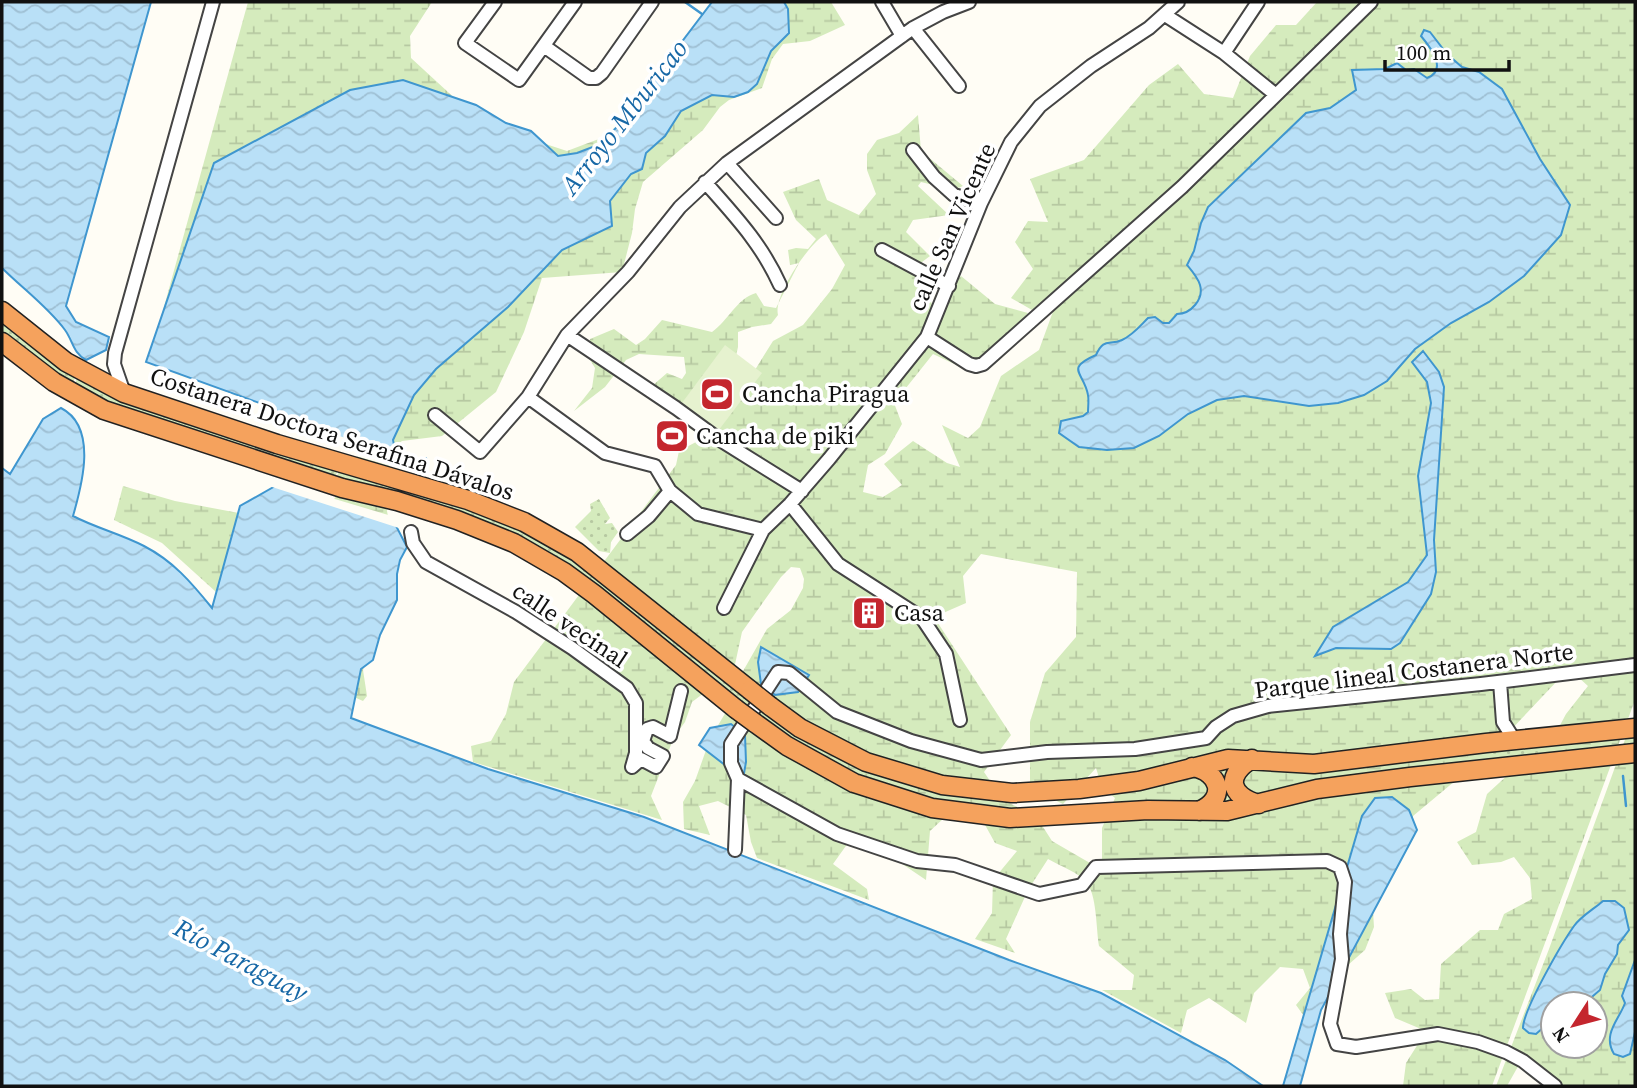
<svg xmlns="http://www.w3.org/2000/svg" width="1637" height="1088" viewBox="0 0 1637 1088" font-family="'Source Serif 4',serif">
<defs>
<pattern id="green-dots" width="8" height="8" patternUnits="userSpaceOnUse" patternTransform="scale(1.75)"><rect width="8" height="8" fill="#d5ebbd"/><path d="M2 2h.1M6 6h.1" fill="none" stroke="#b6c8a1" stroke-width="1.8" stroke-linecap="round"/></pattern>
<pattern id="wetland-marsh" width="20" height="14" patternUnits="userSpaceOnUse" patternTransform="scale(1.75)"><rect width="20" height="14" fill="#d5ebbd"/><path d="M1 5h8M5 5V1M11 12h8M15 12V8" fill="none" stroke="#b6c8a1"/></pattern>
<pattern id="water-waves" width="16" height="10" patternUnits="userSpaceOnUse" patternTransform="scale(1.75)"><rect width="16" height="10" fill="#b9e0f7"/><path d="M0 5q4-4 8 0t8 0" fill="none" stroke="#9ebfd3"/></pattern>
</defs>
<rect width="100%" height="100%" fill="#fffdf5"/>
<path fill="url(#green-dots)" d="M2,316L76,373L72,387L2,336Z
M78,375L339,465L335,479L174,430L74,388Z
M341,465L516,524L602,576L758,701L750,712L568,569L336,479Z
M599,499L610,518L605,524L612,523L618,532L611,542L610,553L599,551L575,527L591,511L590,504Z
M1622,734L1616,749L1383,775L1382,761Z"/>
<path fill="url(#wetland-marsh)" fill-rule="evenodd" d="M248,2H432L410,36L411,58L461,104L151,354Z
M714,2H831L845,25L810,41L783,44L772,59L762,88L729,100L720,107L703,130L643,182L635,209L632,233L622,272L542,278L524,332L496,392L442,436L402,441L387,453L391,473L385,500L389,522L380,617L363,670L367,696L363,701L311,678L162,543L114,520L123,486L175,501L244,514L332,503L363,446L460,116L567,151L612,134Z
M1317,2H1635V700L1492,1086H1403L1406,1063L1418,1044L1440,1037L1395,1018L1385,993L1411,989L1425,1000L1439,999L1441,964L1480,930H1498L1504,914L1532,899L1530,878L1514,857L1501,862L1472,865L1457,842L1476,832L1487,794L1511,772L1544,755L1566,714L1588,686L1578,677L1559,679L1491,751L1413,816L1399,862L1372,896L1374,927L1365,950L1348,965L1326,993L1309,1023L1296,1005L1310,988L1303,969L1280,967L1254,993L1246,1023L1209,998L1187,1010L1181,1033L1102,990H1132L1134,975L1099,946C1096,928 1097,894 1086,882C1078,872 1060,866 1048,859L1028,890L1006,939L1015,953L975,939L992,913L993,880L1017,851L995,843L984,823L958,805L930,831L926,880L883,851L848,843L833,864L867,889L869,900L757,858L751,842L746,815L718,801L699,806L710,835L684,829L683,802L695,781L710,739L730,705L734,687L767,629L791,610L803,588L804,579L800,568L791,567L781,577L742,632L734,669L727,670L712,687L692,702L685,722L674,737L651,796L662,820L473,762L471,746L491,741L506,714L514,682L676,465L679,451L696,442L717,413L738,397L773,341L803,325L832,289L845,265L826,234C809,243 773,296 778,315L771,324L752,327L738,332V347L734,365L689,405L666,402L644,393L667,373L682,379L686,373L684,357L639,354L626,360L605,387L574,411L592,388L595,368L589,358L590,339L614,329L636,345L645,339L662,320L712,332C728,321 737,298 756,293L764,306L776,308L799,263L790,265L788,250L796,248L808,249L816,239L796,220L783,192L819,179L827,200L859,215L876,194L867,170V154L877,140L899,133L918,115L921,151L963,186L953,190L921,182L918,186L949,215L913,220L906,232L930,256L914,268L932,304L961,276L995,304L1028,313L1002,341L990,363L967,370L933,354L894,403L902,424L885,454L868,465L863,492L883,497L902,485L884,464L913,441L947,463L960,467L942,425L968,438L980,427L1001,376L1039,350L1055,306L1077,289L1075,273L1032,310L1011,298L1033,269L1015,242L1028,221L1048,222L1030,179L1084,160L1149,85L1178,64L1204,94L1233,98L1250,56L1276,25H1296ZM981,554L1077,572L1076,637L1045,673L1030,722V788L1063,804L1096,768L1102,787L1115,798L1102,828V870L1052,841L1036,816L1003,800L984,772L1011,735L934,617L966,603L963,576Z
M1635,712V1086H1555L1525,1054L1507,1086H1496L1549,949ZM1553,1004H1595V1046H1553Z"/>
<path fill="#e6f2cf" d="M725,345L762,373L709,443L673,415Z"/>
<path fill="url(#water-waves)" stroke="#3f96cf" stroke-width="2" d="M2,2H151L66,306L76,322L109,337L106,350L86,360C73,353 73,341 65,330C48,307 22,288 2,268Z
M712,2H784L788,9L789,33L771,51L757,84L748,92L734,97L712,95L681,111L665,136L646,153L642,169L631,174L610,201L612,226L562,250L508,307L436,369L414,395L393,440L396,455L409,462L427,458L409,468L291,434L276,409L146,362L214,163L350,90L403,80L476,105L506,123L531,131L558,156L577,153L598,145L618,126Z
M1424,30L1430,32L1447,54L1462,67L1479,72L1502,89L1540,159L1570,205L1561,235L1524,276L1489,302L1451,323L1415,349L1387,381L1364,395L1338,403L1309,406L1244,396L1217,400L1188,414L1159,436L1134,448L1107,450L1079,447L1059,433L1061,421L1083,416L1088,412C1088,407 1089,400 1088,395C1084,372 1064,369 1096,355C1104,337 1109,346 1122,340C1133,335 1140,326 1148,318L1155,317L1163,323H1169L1177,314C1191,314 1204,299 1200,285C1198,278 1192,271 1187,265L1194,251L1201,223L1208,207L1306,113L1330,108L1356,90L1352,70L1385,69L1397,63L1406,70L1414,69L1427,78C1448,70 1431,48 1421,36Z
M1423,351L1439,372L1444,387L1434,540L1436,572L1431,594L1400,643L1391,649L1336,648L1315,656L1333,627L1408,582L1427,555L1418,476L1431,403L1427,382L1412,362Z
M61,408C98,427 82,485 73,516C96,528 121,534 144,546C173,561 191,582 212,608L240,506L277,485L393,520L407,547L400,560L397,574V600L380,635L373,660L361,669L351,718L488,769L644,817L1009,960L1101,993L1225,1060L1263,1086H2V468L10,474L43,419Z
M761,647L809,675L798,692L775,695L761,684L758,662Z
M731,724L745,735L746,762L743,779L699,745L710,728Z
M1392,797L1409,810L1417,830L1321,1010L1300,1086H1283L1362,816L1375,798Z
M1603,901H1615L1624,908L1629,930L1618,945L1617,954L1605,974L1600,990L1586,1002L1553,1004V1019L1536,1034L1529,1033L1523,1028C1523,1010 1562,943 1574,926C1581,916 1594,909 1603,901Z
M1635,960V1032L1630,1054L1623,1057L1614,1054C1602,1034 1619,1020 1625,1003L1622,996Z"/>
<path fill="#fffdf5" d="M276,415L424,464L408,471L290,437Z
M278,482L395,517L402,529L269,486Z"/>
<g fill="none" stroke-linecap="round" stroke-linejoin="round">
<path stroke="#3f96cf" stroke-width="2.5" d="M685,2L702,14
M1623,776L1626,806"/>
<g stroke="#444" stroke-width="16">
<path id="minor" d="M495,2L465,43L519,80L575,2
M882,2L902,36
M1165,15L1224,53L1276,95
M913,28L959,86
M544,46L589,78H596L602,73L652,2
M1224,53L1258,2
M913,150L934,177L954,195L981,203
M727,163L776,218
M705,182C735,216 761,243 780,285
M882,250L949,286
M567,335L676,408L717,438L802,491
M927,337L969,364L976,366L983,364L1182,187L1371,2
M124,393L114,364L115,353L213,2
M528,397L605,453L655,466L670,491L698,514L763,530
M435,415L480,452L528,397L567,335L628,272L680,207L727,163L913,28L943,12L969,2
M790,504L838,564L922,618L946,654L960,720
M411,532L413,543L426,562L516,612L572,648L627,688L636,703V753L632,767L641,759L656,767L663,756L648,748L643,741L647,729L653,727L670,736L681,691
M627,534L649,516L670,491
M724,608L763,530L790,504L829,459L927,337L981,203L1011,142L1040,106L1091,66L1149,28L1178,2
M1500,682L1503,722L1515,741
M738,779L837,834L917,861L955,865L1039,894L1082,885L1096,867L1327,861L1340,867L1345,882L1340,934L1342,959L1330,1024L1337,1044L1356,1047L1438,1034L1478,1042L1506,1052L1523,1061L1555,1086
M735,850L738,779L731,763V744L778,672L789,673L837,712L911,741L981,760L1047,752L1135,749L1206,738L1216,727L1233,716L1268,706L1481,684L1635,665"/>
</g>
<g stroke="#222" stroke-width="21">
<path id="highway" d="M2,311L66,362L124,393L277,444L468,500L524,522L577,552L750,690
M2,342L54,382L104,410L342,488L397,501L457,520L514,543L564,572L594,594L736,709
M770,706L800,728L866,762L942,785L1012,793L1079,789L1139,781L1228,759L1314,764L1486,743L1635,728
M755,723L787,746L854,783L932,808L1010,818L1148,810L1227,811L1317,789L1410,777L1635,753
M1252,759C1225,775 1229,796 1259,804
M1192,767C1221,772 1227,799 1199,811"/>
</g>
<use href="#minor" stroke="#fff" stroke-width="12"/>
<use href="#highway" stroke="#f5a25d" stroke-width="18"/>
<g stroke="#222" stroke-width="21" stroke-linecap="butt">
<path id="highway-bridge" d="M750,690L770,706
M736,709L755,723"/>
</g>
<use href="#highway-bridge" stroke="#f5a25d" stroke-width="18"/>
</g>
<defs>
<g id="stadium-square" transform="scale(1.75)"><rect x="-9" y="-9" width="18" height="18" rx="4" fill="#c4262e" stroke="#fff"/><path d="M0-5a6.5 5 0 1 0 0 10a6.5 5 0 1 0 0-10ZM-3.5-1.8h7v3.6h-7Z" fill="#fff"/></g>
<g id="building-square" transform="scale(1.75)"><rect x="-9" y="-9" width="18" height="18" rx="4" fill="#c4262e" stroke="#fff"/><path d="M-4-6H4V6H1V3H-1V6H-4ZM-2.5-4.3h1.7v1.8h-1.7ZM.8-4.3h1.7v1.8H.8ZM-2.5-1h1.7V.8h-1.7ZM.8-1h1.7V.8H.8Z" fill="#fff"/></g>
</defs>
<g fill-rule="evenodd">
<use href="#stadium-square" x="717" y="394"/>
<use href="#stadium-square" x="672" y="436"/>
<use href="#building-square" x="869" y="613"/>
</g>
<g text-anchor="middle" stroke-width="7" stroke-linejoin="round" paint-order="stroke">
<g font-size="24" fill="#111" stroke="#fff">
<text transform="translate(952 227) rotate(-66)" y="8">calle San Vicente</text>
<text transform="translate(332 434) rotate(18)" y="8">Costanera Doctora Serafina Dávalos</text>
<text transform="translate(570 625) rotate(34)" y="8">calle vecinal</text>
<text transform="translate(1414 671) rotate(-7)" y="8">Parque lineal Costanera Norte</text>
</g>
<g font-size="24" fill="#111" stroke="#fff" text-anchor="start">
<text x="742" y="402">Cancha Piragua</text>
<text x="696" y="444">Cancha de piki</text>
<text x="894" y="621">Casa</text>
</g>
<g font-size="26" font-style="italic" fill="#1768a6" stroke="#fff">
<text transform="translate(624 117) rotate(-52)" y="9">Arroyo Mburicao</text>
<text transform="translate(241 960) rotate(28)" y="9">Río Paraguay</text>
</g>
</g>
<rect width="1637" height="1088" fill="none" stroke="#111111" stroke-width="7"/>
<g transform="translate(1574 1025) rotate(234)"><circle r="33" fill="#ffffff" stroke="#a0a0a0" stroke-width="2"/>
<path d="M0-5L12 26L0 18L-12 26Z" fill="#c4262e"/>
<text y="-10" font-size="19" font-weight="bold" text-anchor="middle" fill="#111111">N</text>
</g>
<path d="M1385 60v10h124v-10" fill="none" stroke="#111111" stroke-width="3.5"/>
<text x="1396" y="60" font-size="21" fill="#111111" stroke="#ffffff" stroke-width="5" paint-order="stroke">100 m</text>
</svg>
